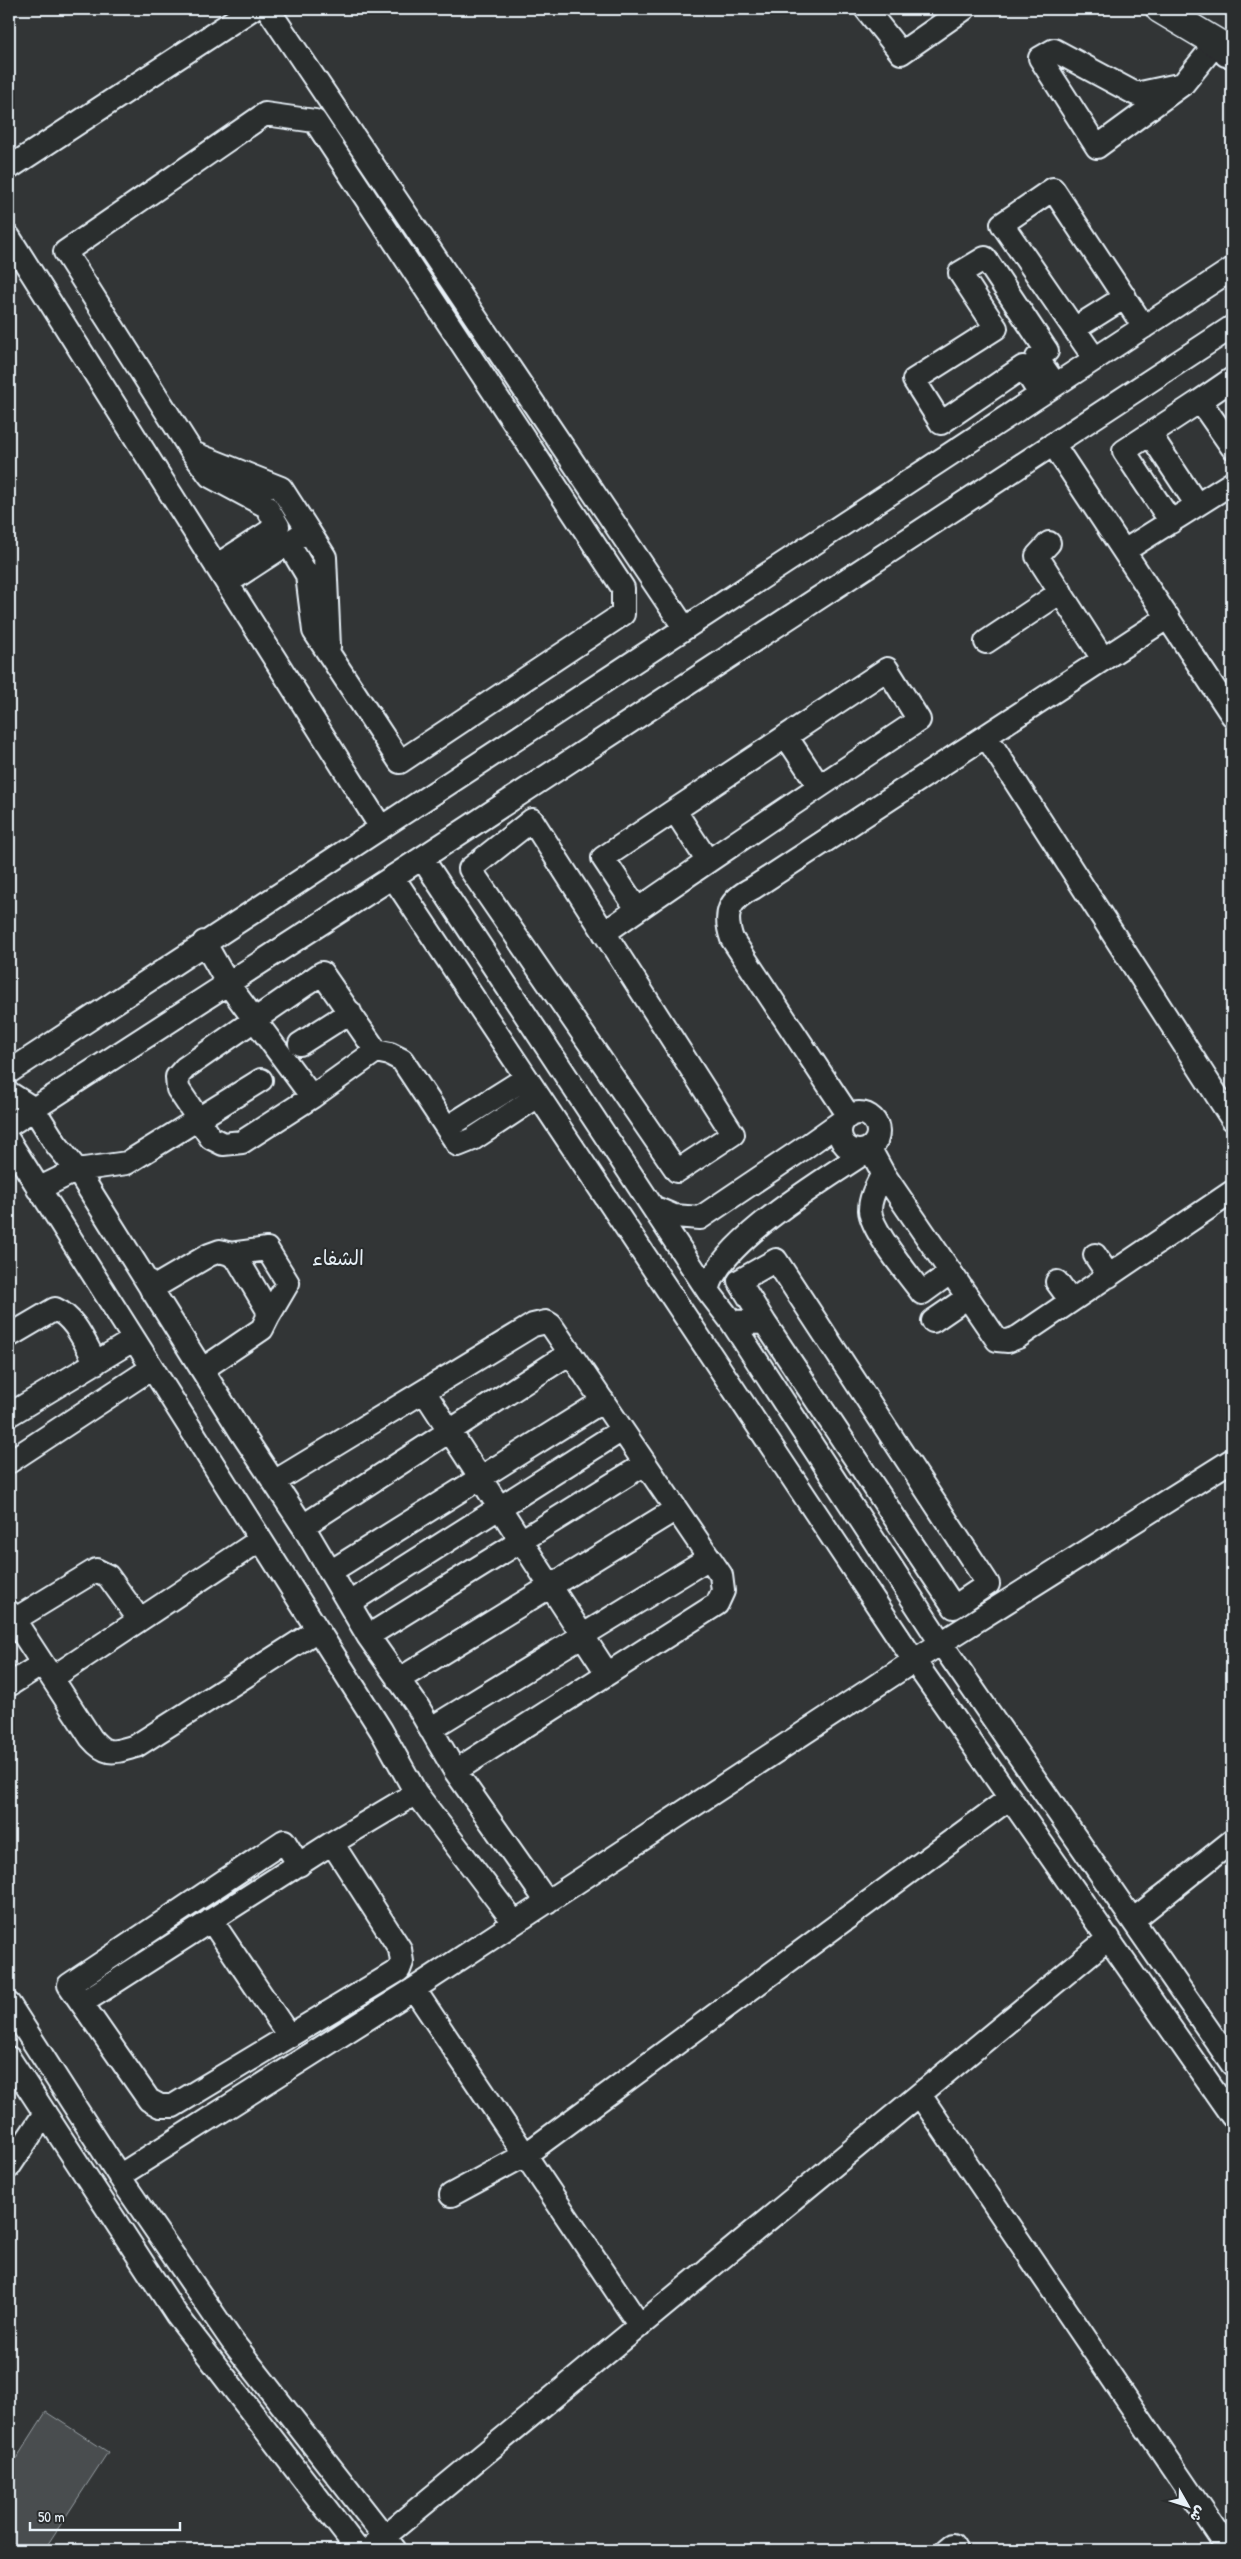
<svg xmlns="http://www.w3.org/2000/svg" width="1241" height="2559" viewBox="0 0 1241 2559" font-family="'Patrick Hand','Playpen Sans Arabic',sans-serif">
<rect width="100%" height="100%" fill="#323536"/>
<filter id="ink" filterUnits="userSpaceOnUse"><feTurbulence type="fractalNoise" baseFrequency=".02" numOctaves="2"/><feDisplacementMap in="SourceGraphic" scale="10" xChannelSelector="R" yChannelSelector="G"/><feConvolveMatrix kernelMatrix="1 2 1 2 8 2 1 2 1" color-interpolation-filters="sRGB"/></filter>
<g filter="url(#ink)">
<path fill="#494d4f" stroke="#989fa4" d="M46,2412L108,2452L44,2550H9V2470Z"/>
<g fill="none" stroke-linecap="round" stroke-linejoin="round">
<g stroke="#e8f1f8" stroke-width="26">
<path id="minor" d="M268,9L684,627
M866,9L901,53L964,9
M1183,84L1136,94L1054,50L1040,58L1097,147L1183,84L1217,42L1226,55
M9,168L252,9
M9,237L380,826
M1074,329L1125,297
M1095,359L1002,224L1053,189L1144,327
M1232,379L1200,401L1232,447
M1040,394L1023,367L941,423L914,380L996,328L960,273L985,258L1047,351L1037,358L1055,384
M1150,434L1197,505
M1053,444L1232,715
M193,453L281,488L308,530L227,583
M1171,522L1124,451L1200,401
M308,530L325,557L329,647
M1049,543L1037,556L1103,659
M1124,551L1232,483
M216,566L278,526L266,506L210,476L192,452L65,252L265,114L315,121L623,588V614L400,762L314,631L307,575L288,543
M986,642L1061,592
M786,736L819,786
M986,736L1232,1119
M675,811L707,860
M532,820L733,1134L677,1171L470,869Z
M422,858L708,1291L731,1321L941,1643L1232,2064
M393,877L915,1662L1232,2116
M604,933C708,860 814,790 919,720L887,669L603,858L637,909
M204,942L228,984L312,1097
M300,1044L350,1012
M376,1051L322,973L185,1068L177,1077L178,1089L211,1138L223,1144L242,1142L312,1097L376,1051L390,1054L402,1060L458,1145L473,1139L538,1096
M9,1072L1232,269
M9,1093L34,1109L56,1144L77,1170L241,1432L303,1526L368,1636L418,1707L455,1771L547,1902
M840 1132a19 19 0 1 1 38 0a19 19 0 1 1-38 0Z
M9,1125L422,858L1232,327
M448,1127L526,1078
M9,1141L381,1730L416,1793L514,1922
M883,1173C878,1184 870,1196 870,1210C871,1230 909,1276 922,1293L951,1272
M38,1189L77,1170L127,1163L261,1080
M653,1207L674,1216L700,1218L804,1148L849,1116L732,939C723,913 729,900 753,888L1168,617
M230,1254L267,1249L288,1283L268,1317
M1095,1255L1109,1276
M1057,1282L1071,1301
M151,1289L209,1255L220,1251L230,1254L238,1260L267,1309L268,1317L262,1329L203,1369
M708,1291C717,1242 829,1177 870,1149L883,1173L997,1340L1008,1341L1018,1337L1232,1192
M731,1321L765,1323L739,1281L776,1260L988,1584L954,1607L765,1323
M933,1321L968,1297
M9,1336L55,1309C76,1318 85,1344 96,1363
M425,1393L607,1673
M9,1415L133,1340
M9,1462L152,1368
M274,1482L533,1325L546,1322L551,1325L721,1575L723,1591L717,1604L455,1771
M303,1526L570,1353
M330,1572L603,1401
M349,1603L622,1430
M9,1612L91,1738C107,1757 114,1752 136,1746L316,1631
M9,1623L96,1570L108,1576L139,1619
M368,1636L645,1464
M52,1678L260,1540
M398,1680L676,1509
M9,1685L42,1664
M430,1729L709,1558
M299,1865L284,1841L69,1985L149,2100L160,2106H173L399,1970L402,1962L400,1949L332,1843
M211,1920L289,2036
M1133,1920L1232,1841
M414,1989L640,2326
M82,2003L332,1843L416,1793
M9,2004L127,2188L232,2341L395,2550
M9,2058L176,2314L358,2550
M920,2095L1229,2550
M9,2167L45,2113
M119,2176L414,1989L941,1643L1232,1460
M451,2195L525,2155L1010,1798
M368,2550L1109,1938
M947,2550L953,2545L956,2550"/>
</g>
<g stroke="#e8f1f8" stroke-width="31">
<path id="major" d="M1160,9L1232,52"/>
</g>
<use href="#minor" stroke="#2a2d2e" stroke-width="22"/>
<use href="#major" stroke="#2a2d2e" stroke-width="28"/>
</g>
</g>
<g text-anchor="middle" stroke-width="4" stroke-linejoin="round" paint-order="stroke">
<g font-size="20" fill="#e8f1f8" stroke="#2a2d2e">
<text x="338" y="1265">الشفاء</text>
</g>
</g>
<rect width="1241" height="2559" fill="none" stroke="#2a2d2e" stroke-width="30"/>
<rect x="15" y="15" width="1211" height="2529" fill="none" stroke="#e8f1f8" stroke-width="2" filter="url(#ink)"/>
<g transform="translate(1188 2506) rotate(129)" stroke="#2a2d2e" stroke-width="4" paint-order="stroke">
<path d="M0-4L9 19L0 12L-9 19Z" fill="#e8f1f8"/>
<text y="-8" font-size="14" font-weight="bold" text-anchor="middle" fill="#e8f1f8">ش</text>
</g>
<path d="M30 2522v8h150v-8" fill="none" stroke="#e8f1f8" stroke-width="2.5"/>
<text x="38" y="2522" font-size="15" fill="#e8f1f8" stroke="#2a2d2e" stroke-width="4" paint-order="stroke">50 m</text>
</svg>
